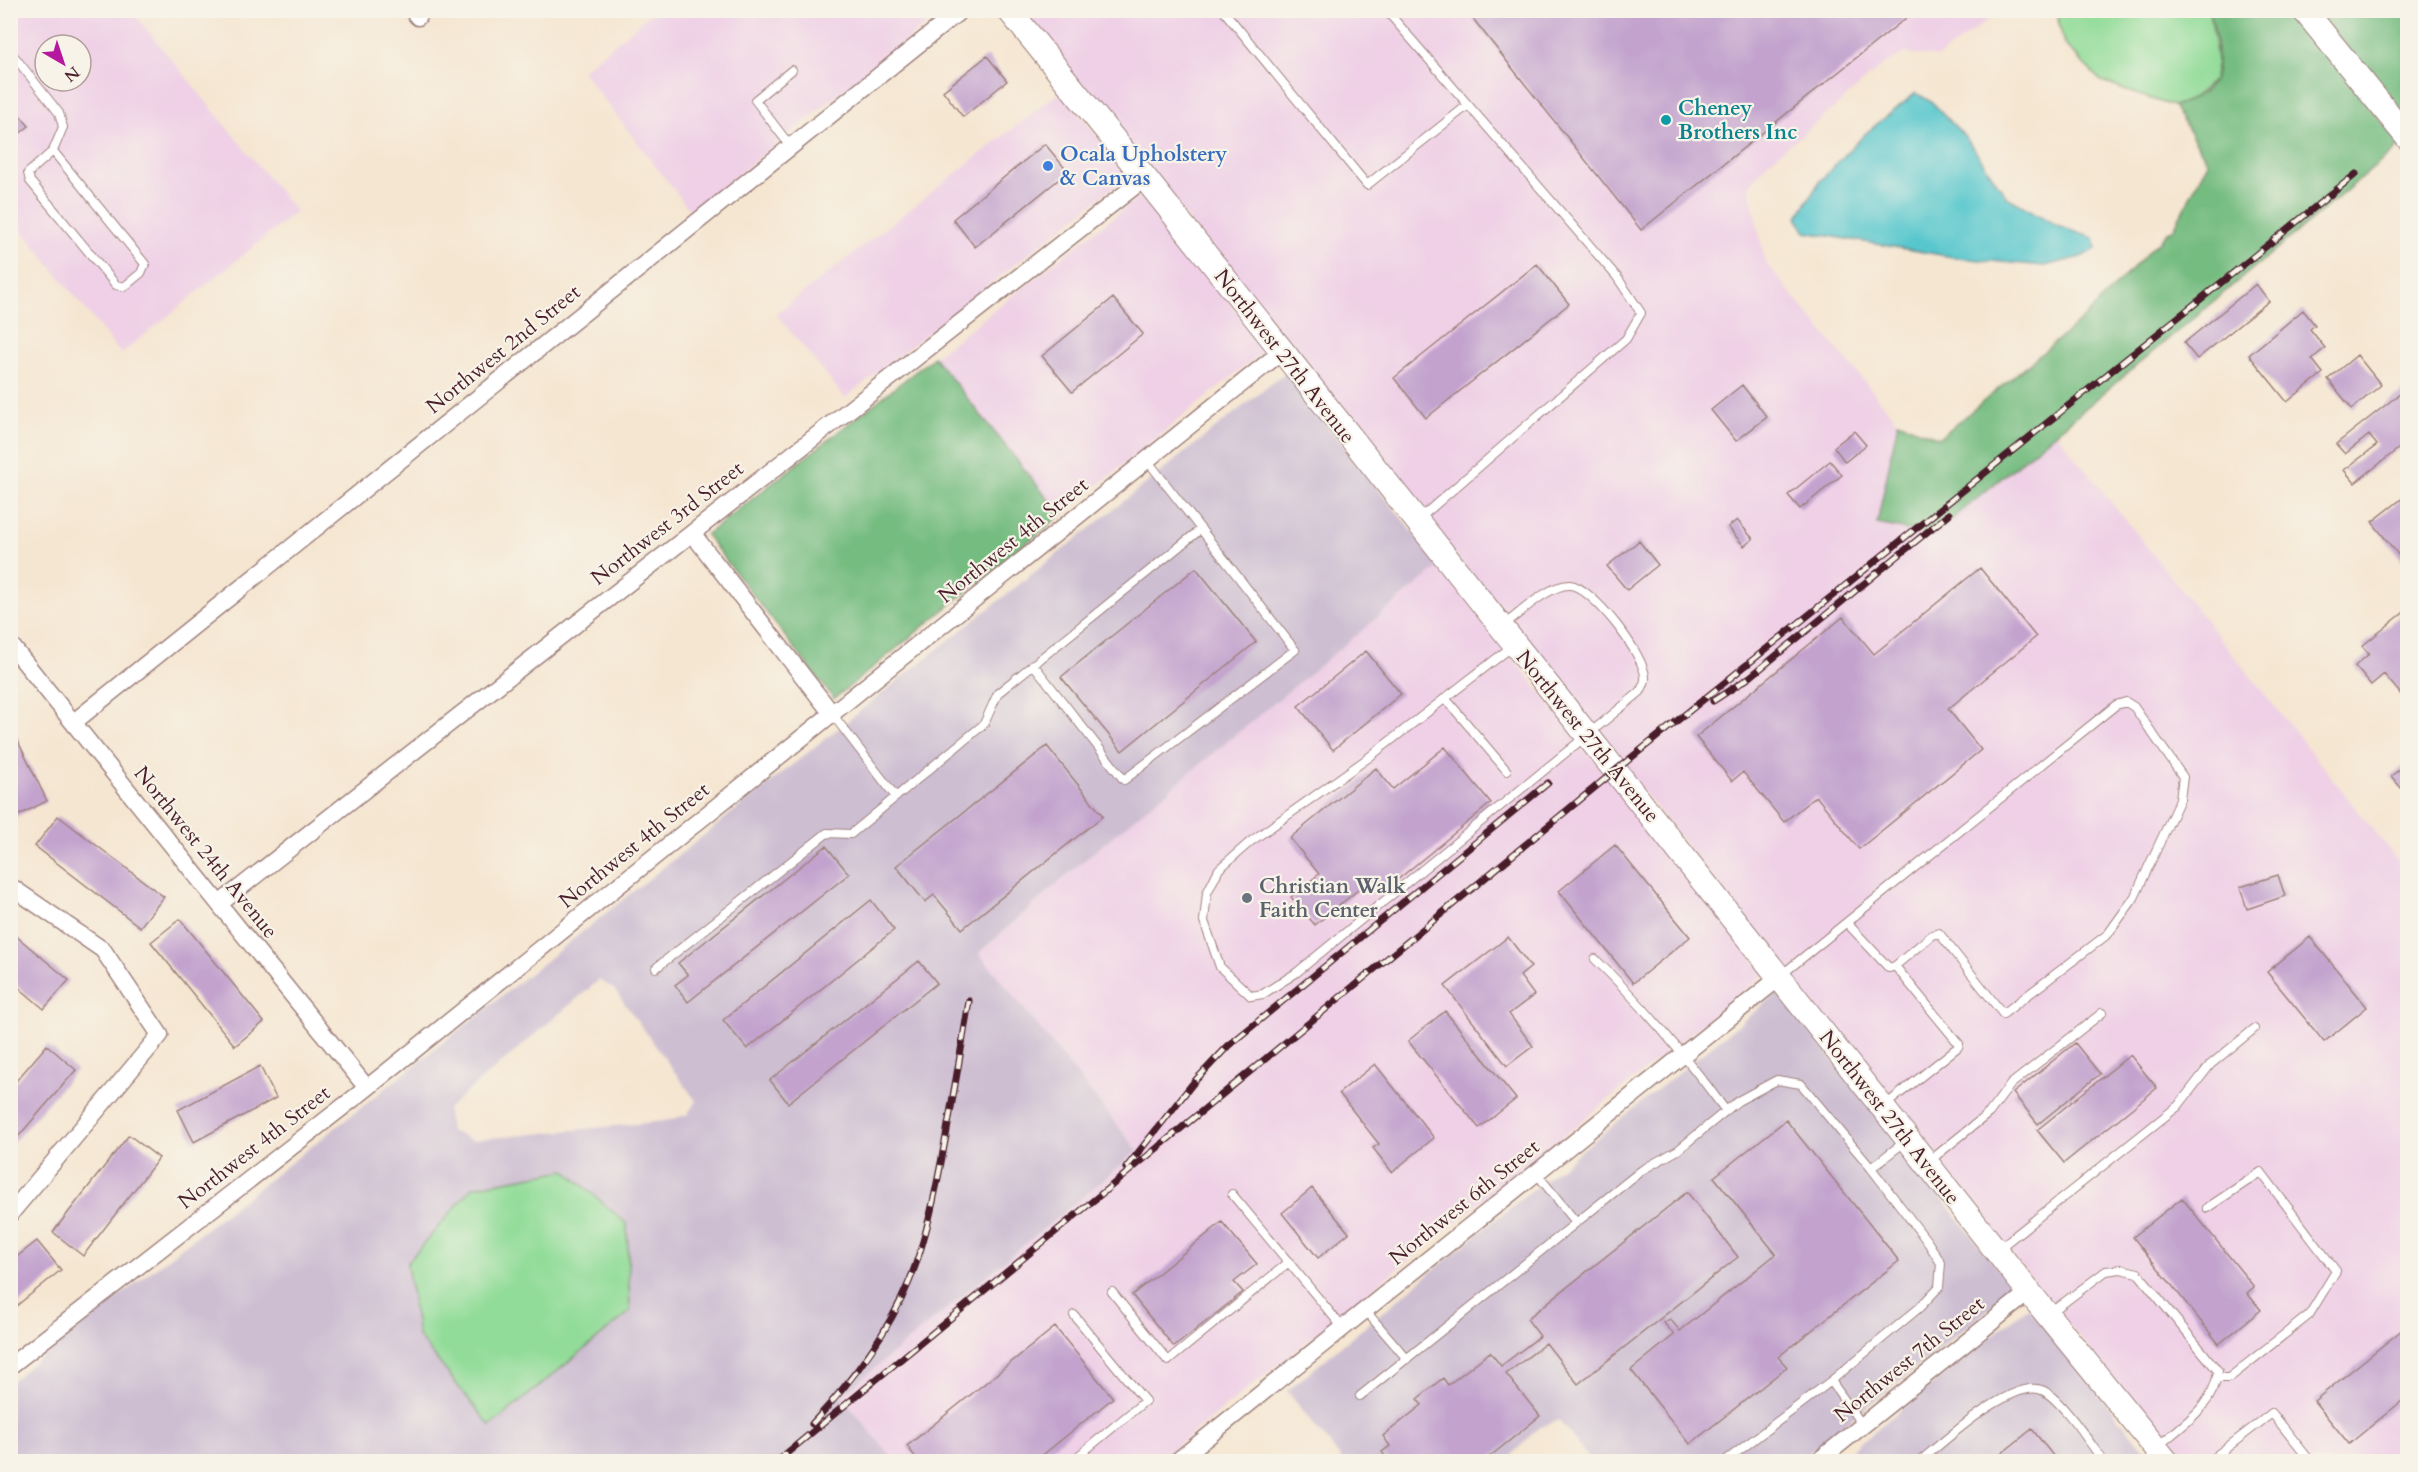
<svg xmlns="http://www.w3.org/2000/svg" width="2418" height="1472" viewBox="0 0 2418 1472" font-family="Cardo,serif">
<rect width="100%" height="100%" fill="#f7f3e8"/>
<filter id="ink" filterUnits="userSpaceOnUse"><feTurbulence type="fractalNoise" baseFrequency=".0167" numOctaves="2"/><feDisplacementMap in="SourceGraphic" scale="12" xChannelSelector="R" yChannelSelector="G"/><feConvolveMatrix kernelMatrix="1 2 1 2 8 2 1 2 1" color-interpolation-filters="sRGB"/></filter>
<filter id="wash" filterUnits="userSpaceOnUse"><feTurbulence type="fractalNoise" baseFrequency=".008" numOctaves="4" result="noise"/><feDisplacementMap in="SourceGraphic" scale="24" xChannelSelector="R" yChannelSelector="G"/><feGaussianBlur stdDeviation="1.35" result="paint"/><feColorMatrix in="noise" values="0 0 0 0 0 0 0 0 0 0 0 0 0 0 0 0 0 1.4 0 .05"/><feComposite in="paint" operator="in"/></filter>
<g filter="url(#wash)">
<rect width="100%" height="100%" fill="#f5e6d1"/>
<path fill="#efd0e6" fill-rule="evenodd" d="M11,10L132,11L296,212L121,354L11,216ZM45,45H81V81H45Z
M654,11H943L691,212L582,71Z
M1022,11H2000L1938,57L1905,53L1879,68L1831,111L1769,161L1749,186L1765,262L1898,422L1878,524L1933,535L2056,433L2407,872V1461H2180L2037,1286Z
M1061,91L1129,175L845,398L776,314Z
M1144,193L1266,349L1061,515L934,357Z
M1440,566L1765,974L1158,1461H895L841,1396L1138,1151L979,954L1089,856Z"/>
<path fill="#cdbed2" fill-rule="evenodd" d="M1285,373L1440,566L1089,856L979,953L1138,1151L841,1396L895,1461H11L10,1382L27,1368L366,1104ZM599,980L614,989L696,1101L687,1115L665,1121L472,1140L450,1131L447,1109Z
M1779,992L2014,1289L1799,1461H1591L1559,1420L1538,1428L1506,1461H1343L1287,1391L1459,1249Z
M2028,1307L2154,1462H1836Z"/>
<path fill="#91dc98" stroke="#6e7e62" stroke-width="1.5" d="M2056,11H2210L2217,61L2213,81L2189,101L2173,106L2124,90L2100,80L2064,44Z
M565,1170L627,1224L630,1312L490,1426L418,1336L407,1263L473,1187Z"/>
<path fill="#74bc80" stroke="#5f6e56" stroke-width="1.5" d="M2210,11H2291L2401,145L1933,535L1877,524L1898,422L1939,438L2082,320L2168,232L2173,230L2208,162L2173,106C2187,102 2205,94 2213,81C2222,66 2214,27 2210,11Z
M2317,11H2407V122Z
M934,357L1061,515L834,699L706,535Z"/>
<path fill="#59c7cd" stroke="#52737c" stroke-width="1.5" d="M1916,93L1933,103L1966,138L2007,197L2060,227L2094,238L2096,249L2081,257L2045,266L1959,258L1806,232L1797,218L1820,181L1866,133Z"/>
<g id="blocks">
<path fill="#c3a3ce" d="M1466,10H1916L1641,230Z
M987,56L1007,81L963,117L943,91Z
M10,104L29,126L10,141Z
M1045,144L1068,172L975,247L953,219Z
M1537,264L1569,304L1426,418L1394,378Z
M2256,284L2269,301L2197,359L2184,343Z
M1113,298L1143,334L1072,392L1042,356Z
M2303,310L2315,325L2310,329L2325,348L2312,359L2323,373L2287,402L2249,355Z
M2357,355L2381,385L2352,409L2328,379Z
M1742,385L1767,417L1736,441L1711,410Z
M2406,389L2408,392V441L2355,483L2344,470L2377,445L2369,435L2345,454L2336,444Z
M1854,431L1866,445L1845,462L1834,447Z
M1830,461L1842,475L1800,509L1788,495Z
M2408,494V567L2372,522Z
M1737,520L1753,539L1744,546L1728,527Z
M1639,541L1658,565L1627,590L1607,566Z
M1196,568L1256,642L1122,751L1061,677Z
M1980,568L2036,637L1948,709L1981,750L1859,849L1816,796L1784,822L1743,772L1732,781L1696,737L1843,617L1874,654Z
M2408,609V695L2404,698L2384,674L2371,685L2355,666L2369,654L2362,646Z
M1366,651L1401,694L1333,750L1298,706Z
M10,725L47,801L13,818L10,812Z
M1047,746L1103,816L962,929L934,895L925,902L896,866Z
M1445,747L1491,803L1385,890L1374,877L1315,925L1291,897L1319,874L1290,838L1376,768L1393,789Z
M2408,763V796L2391,776Z
M58,816L164,897L140,927L35,846Z
M1615,845L1690,937L1633,983L1559,891Z
M826,846L849,874L688,1002L675,985L688,975L678,963Z
M2278,875L2285,896L2247,909L2240,887Z
M871,900L894,930L747,1049L723,1020Z
M180,919L264,1022L235,1046L151,942Z
M10,931L69,980L44,1009L10,980Z
M1508,937L1531,967L1520,976L1534,995L1509,1014L1533,1046L1507,1066L1445,986Z
M2310,937L2367,1007L2324,1042L2267,972Z
M919,961L937,983L788,1103L770,1080Z
M1445,1011L1516,1099L1479,1128L1408,1041Z
M2075,1043L2100,1074L2038,1124L2013,1093Z
M47,1045L76,1070L10,1146V1088Z
M2130,1055L2157,1088L2064,1163L2037,1130Z
M1375,1064L1434,1138L1392,1172L1373,1148L1379,1144L1339,1093Z
M260,1066L276,1098L194,1142L178,1110Z
M1786,1120L1899,1261L1778,1357L1787,1367L1690,1444L1631,1370L1674,1335L1664,1323L1670,1319L1680,1331L1776,1254L1714,1177Z
M129,1135L159,1158L83,1256L53,1232Z
M1312,1188L1349,1233L1318,1258L1282,1213Z
M1687,1192L1738,1257L1578,1384L1546,1343L1506,1374L1540,1416L1483,1462H1389L1382,1452L1390,1446L1383,1436L1422,1405L1417,1399L1443,1378L1448,1385L1490,1352L1501,1366L1540,1336L1527,1319Z
M2182,1198L2254,1287L2247,1293L2261,1310L2219,1344L2133,1237Z
M1222,1222L1257,1264L1234,1282L1243,1292L1174,1347L1132,1295Z
M37,1241L61,1270L10,1311V1262Z
M2408,1325V1396L2349,1444L2314,1401Z
M1055,1327L1113,1398L1034,1462H919L907,1446Z
M2032,1429L2058,1462H1991Z"/>
</g>
</g>
<g filter="url(#ink)">
<use href="#blocks" fill-opacity="0" stroke="#a0827e" stroke-width="1.5"/>
<g fill="none" stroke-linecap="round" stroke-linejoin="round">
<g stroke="#a0827e" stroke-width="10">
<path id="lane" d="M1223,10L1367,185L1468,105
M1386,10L1617,277L1641,313L1626,339L1419,519
M10,51L59,113L63,127L53,151L28,173L30,181L116,285L124,287L141,273L145,264L53,151
M791,147L755,100L792,70
M1504,625C1520,613 1550,584 1570,585C1591,586 1647,657 1645,679C1645,683 1642,688 1640,692L1296,973L1263,994L1251,996L1220,967L1204,921L1207,893L1219,869L1250,842L1368,758L1514,645
M1033,664L1124,780L1295,650L1147,460
M1445,698L1507,771
M833,715L896,797
M1595,959C1645,1007 1685,1055 1726,1111
M656,968L827,833L851,834L984,724L998,693L1201,529
M1780,976L2116,705L2126,702L2134,707L2183,777L2180,799L2134,898L2108,934L2003,1014L1939,933L1932,935L1895,966L1889,968L1847,923
M1883,1107L1958,1047L1959,1044L1895,966
M1927,1163L1989,1113L2011,1084L2102,1013
M1536,1173L1576,1222
M1232,1194L1343,1328
M2207,1208L2261,1172L2336,1271L2309,1315L2229,1378H2217
M1997,1250L2178,1106L2210,1065L2254,1029
M1112,1292L1168,1361L1289,1262
M1365,1310L1407,1359
M2050,1313L2106,1271L2121,1269L2138,1273L2218,1371C2214,1407 2182,1425 2157,1447
M1360,1396L1642,1170L1678,1150L1738,1101L1777,1080L1801,1084L1871,1168
M1863,1426L1831,1381L1919,1308L1939,1287L1941,1263L1927,1241L1871,1168L1907,1140
M1071,1462L1145,1401L1074,1315
M1724,1462L1831,1381
M1919,1462C1941,1444 2015,1375 2044,1391C2062,1401 2090,1443 2104,1462
M2208,1462L2272,1413L2311,1462
M2397,1462L2408,1453"/>
</g>
<g stroke="#a0827e" stroke-width="19">
<path id="street" d="M412,10L418,17
M692,533L833,715
M10,644L367,1088
M74,722L961,10
M10,886L103,950L160,1035L10,1214
M219,904L1145,178
M10,1366L367,1088L1281,352
M1176,1462L1780,977
M1817,1462L2029,1292"/>
</g>
<g stroke="#a0827e" stroke-width="26">
<path id="secondary" d="M1009,10L1145,178L2029,1292L2167,1462
M2304,10L2408,138"/>
</g>
<use href="#lane" stroke="#fff" stroke-width="8"/>
<use href="#street" stroke="#fff" stroke-width="16"/>
<use href="#secondary" stroke="#fff" stroke-width="24"/>
<g stroke="#4a1f2b" stroke-width="7">
<path id="rail" d="M1713,701L1750,677L1949,514
M1126,1168L1194,1082L1228,1046L1548,783
M812,1424C851,1382 887,1335 909,1282C928,1236 937,1184 946,1136C954,1091 962,1046 969,1001
M776,1462L1616,770L2356,174"/>
</g>
<use href="#rail" stroke="#f7f3e8" stroke-width="4.5" stroke-dasharray="14" stroke-linecap="butt"/>
</g>
</g>
<circle fill="#0f9aa8" stroke="#f7f3e8" stroke-width="2" cx="1666" cy="120" r="6"/>
<circle fill="#3f7fe0" stroke="#f7f3e8" stroke-width="2" cx="1048" cy="166" r="6"/>
<circle fill="#6b7280" stroke="#f7f3e8" stroke-width="2" cx="1247" cy="898" r="6"/>
<g text-anchor="middle" stroke-width="4.5" stroke-linejoin="round" paint-order="stroke">
<g font-size="21" font-weight="bold" fill="#0d838f" stroke="#f7f3e8" text-anchor="start">
<text x="1678" y="115">Cheney<tspan x="1678" dy="24">Brothers Inc</tspan></text>
</g>
<g font-size="21" font-weight="bold" fill="#366cbe" stroke="#f7f3e8" text-anchor="start">
<text x="1060" y="161">Ocala Upholstery<tspan x="1060" dy="24">&amp; Canvas</tspan></text>
</g>
<g font-size="21" fill="#4a1f2b" stroke="#f7f3e8">
<text transform="translate(503 349) rotate(-39)" y="7">Northwest 2nd Street</text>
<text transform="translate(1285 356) rotate(52)" y="7">Northwest 27th Avenue</text>
<text transform="translate(667 523) rotate(-38)" y="7">Northwest 3rd Street</text>
<text transform="translate(1013 540) rotate(-39)" y="7">Northwest 4th Street</text>
<text transform="translate(1588 736) rotate(51)" y="7">Northwest 27th Avenue</text>
<text transform="translate(634 845) rotate(-39)" y="7">Northwest 4th Street</text>
<text transform="translate(206 852) rotate(51)" y="7">Northwest 24th Avenue</text>
<text transform="translate(1890 1117) rotate(52)" y="7">Northwest 27th Avenue</text>
<text transform="translate(254 1147) rotate(-38)" y="7">Northwest 4th Street</text>
<text transform="translate(1464 1202) rotate(-39)" y="7">Northwest 6th Street</text>
<text transform="translate(1909 1359) rotate(-39)" y="7">Northwest 7th Street</text>
</g>
<g font-size="21" font-weight="bold" fill="#5b616d" stroke="#f7f3e8" text-anchor="start">
<text x="1259" y="893">Christian Walk<tspan x="1259" dy="24">Faith Center</tspan></text>
</g>
</g>
<rect width="2418" height="1472" fill="none" stroke="#f7f3e8" stroke-width="36"/>
<g transform="translate(63 63) rotate(141)"><circle r="28" fill="#f7f3e8" stroke="#b29e9c" stroke-width="1.5"/>
<path d="M0-4.5L10 22L0 15L-10 22Z" fill="#b5179e"/>
<text y="-9" font-size="16" font-weight="bold" text-anchor="middle" fill="#4a1f2b">N</text>
</g>
</svg>
